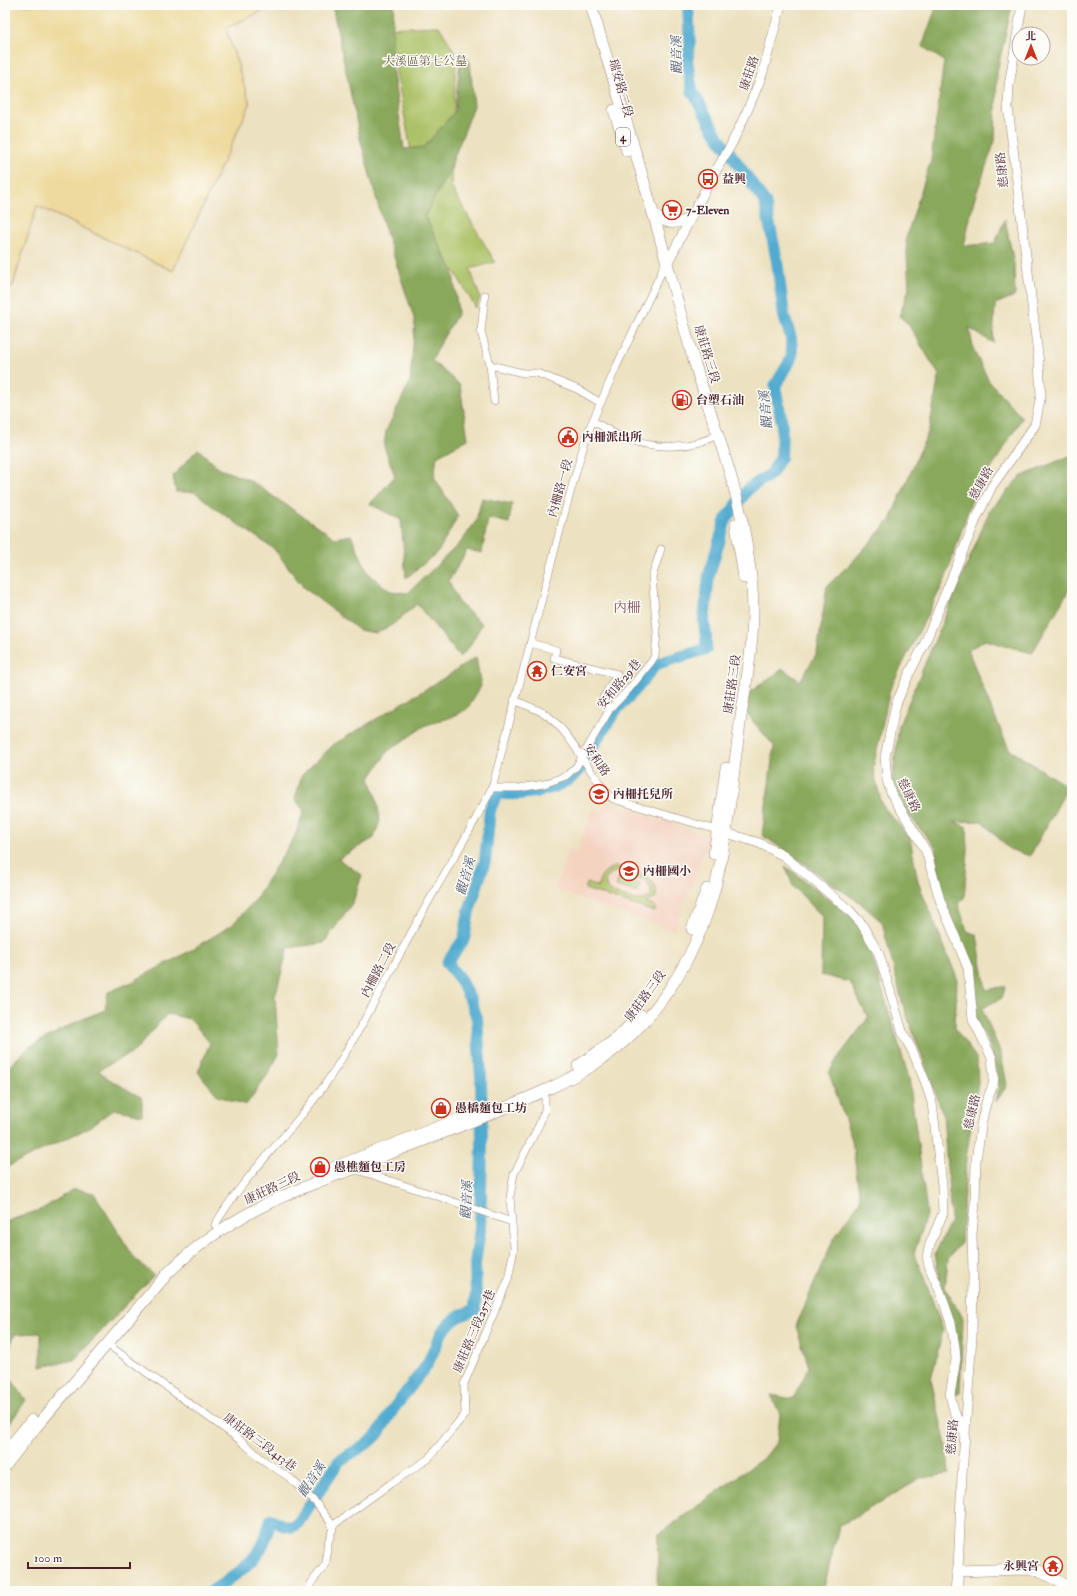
<svg xmlns="http://www.w3.org/2000/svg" width="1077" height="1596" viewBox="0 0 1077 1596" font-family="'IM FELL Double Pica','Noto Serif TC',serif">
<rect width="100%" height="100%" fill="#fdfcf7"/>
<filter id="ink" filterUnits="userSpaceOnUse"><feTurbulence type="fractalNoise" baseFrequency=".025" numOctaves="2"/><feDisplacementMap in="SourceGraphic" scale="8" xChannelSelector="R" yChannelSelector="G"/><feConvolveMatrix kernelMatrix="1 2 1 2 8 2 1 2 1" color-interpolation-filters="sRGB"/></filter>
<filter id="wash" filterUnits="userSpaceOnUse"><feTurbulence type="fractalNoise" baseFrequency=".012" numOctaves="4" result="noise"/><feDisplacementMap in="SourceGraphic" scale="16" xChannelSelector="R" yChannelSelector="G"/><feGaussianBlur stdDeviation="0.9" result="paint"/><feColorMatrix in="noise" values="0 0 0 0 0 0 0 0 0 0 0 0 0 0 0 0 0 1.4 0 .05"/><feComposite in="paint" operator="in"/></filter>
<g filter="url(#wash)">
<rect width="100%" height="100%" fill="#ece1c0"/>
<path fill="#f4d3c0" d="M608,802L707,835L709,839L674,931L555,890L568,849L577,852L593,808L604,812Z"/>
<path fill="#acc267" stroke="#7b7049" fill-rule="evenodd" d="M439,26L456,54L451,187L495,262L470,269L480,297L476,308L424,220L388,28Z
M615,867C631,868 663,877 655,899L645,903L656,907L655,912L585,889L587,883L599,887C599,876 604,870 615,867ZM617,871L646,880L651,890V896C639,906 622,895 609,891C602,881 606,875 617,871Z
M619,877L640,884L637,893L616,886Z"/>
<path fill="#89a85c" stroke="#6a6444" d="M332,5H394L391,60L404,149L424,147L455,111L461,51L470,62L474,106L448,173L425,216L453,272L458,313L442,340L432,361L460,385L468,439L437,456L434,477L458,516L438,552L406,578L401,520L370,504L395,476L384,446L386,431L410,382L415,321L383,223L360,138Z
M937,5H1012L997,72L995,141L974,200L964,246L995,243L1005,219L1014,264L1015,296L995,304L993,343L969,328L974,351L989,381L1022,418L971,502L945,580L890,689L873,769L882,805L910,838L918,882L957,978L955,1029L977,1059L978,1083L966,1158L961,1243L948,1259L945,1288L963,1318L960,1393L955,1395L954,1385L958,1355L942,1291L935,1254L951,1220L943,1114L902,1002L882,922L859,902L762,835L774,746L746,713L747,694L783,669L800,681L817,653L827,586L854,560L890,520L929,430L939,375L908,324L899,316L909,289L906,238L931,160L944,61L922,46Z
M198,449L220,469L249,480L335,538L351,535L368,573L390,591L408,593L462,541L476,521L482,498L512,504L509,523L488,518L482,553L467,550L449,581L459,603L482,624L469,647L460,657L417,604L392,625L376,633L359,630L304,588L274,549L216,509L195,492H176L173,476Z
M1072,455V585L1032,653L985,640L968,650L991,708L1009,749L1068,787L1030,856L1009,849L982,821L954,822L967,827L968,851L964,898L958,903L967,931L977,935L986,990L1006,986L1002,998L982,1008L1001,1054L1007,1085L996,1102L999,1082L988,1040L975,1021V983L956,931L941,895L935,847L903,808L892,784L899,725L990,510L1020,477Z
M476,657L481,686L467,709L449,718L426,725L388,751L370,778L377,800L380,821L374,838L338,859L362,875L353,902L324,943L288,948L275,997L279,1054L268,1074L246,1105L218,1096L198,1072L210,1043L190,1019L167,1014L135,1051L98,1070L109,1079L142,1098V1115L114,1109L88,1128L5,1168V1070L29,1047L78,1021L105,1010L108,992L130,983L186,953L232,925L254,901L295,836L304,811L295,799L302,775L333,745L449,675Z
M785,866L851,916L867,940L909,1078L927,1212L914,1254L923,1275L943,1330L931,1380L947,1450L949,1474L922,1478L839,1526L823,1591H657L658,1535L766,1456L777,1441L780,1414L771,1395L793,1399L809,1367L796,1326L833,1240L860,1200L852,1140L829,1073L837,1059L868,1018L850,982L821,975L822,916L793,886Z
M74,1189L94,1193L135,1259L154,1275L74,1360L41,1367V1333L15,1334L5,1358V1222L42,1209Z
M5,1370L26,1400L5,1430Z"/>
<path fill="#eeda9e" stroke="#9c7c64" d="M5,5H269V8L226,28L250,104L173,271L37,206L12,288L5,287Z"/>
<g fill="none" stroke-linecap="round" stroke-linejoin="round">
<path stroke="#51aacf" stroke-width="12" d="M587,757L594,744L616,710L637,688L656,664L706,649V637L704,621L709,575L726,519L749,488L771,474L781,457L782,423L775,386L790,361L792,354L791,338L784,316L777,261L765,202L715,132L692,90L687,61L690,45L688,5
M212,1591C230,1579 249,1567 261,1548C266,1540 268,1529 271,1519L282,1525L291,1527L298,1523L339,1461L371,1441L378,1434L394,1408L427,1365L442,1332L450,1323L460,1316L475,1309L476,1294L475,1264L480,1229L482,1147L481,1077L477,1018L471,1001L459,978L447,963L464,939L469,911L485,861L490,810L497,793C517,797 551,791 568,780C573,777 577,772 582,767"/>
</g>
</g>
<g filter="url(#ink)">
<g fill="none" stroke-linecap="round" stroke-linejoin="round">
<g stroke="#9b8076" stroke-width="8">
<path id="minor" d="M485,295L481,331L490,365L494,401
M490,365L523,373H537L577,389L601,403
M593,421C604,427 616,436 628,440C658,449 692,449 719,434
M530,643L556,650L554,658L617,674L602,700L610,709
M514,700C525,705 539,709 548,716C576,738 588,775 613,799L717,830
M491,788H519L544,784L566,776L576,767L610,709L629,689L651,662L655,656L657,632L652,577L661,549
M354,1169L434,1195L512,1222
M215,1225C245,1173 292,1133 326,1083C362,1030 390,971 421,915C445,871 472,830 493,785L565,511L587,434L617,365L663,269
M107,1344L240,1440L263,1460L290,1478L316,1503L331,1523L333,1528L327,1546L326,1564L311,1583L309,1591
M332,1526L390,1484L428,1459L465,1414L464,1384L508,1280L514,1248L510,1197L514,1174L539,1125L545,1110V1097L543,1092"/>
</g>
<g stroke="#9b8076" stroke-width="10">
<path id="tertiary" d="M653,211C663,226 676,227 691,216
M663,269L667,264L711,179L731,145L748,109L762,75L781,5
M720,831L759,843L784,856L849,910L861,923L879,954L903,1034L913,1052L925,1081L932,1103L942,1185L943,1213L930,1244L927,1257L930,1269L940,1291L951,1323L955,1347L956,1359L950,1395L955,1414L965,1434
M958,1571L962,1475L972,1337L973,1271L972,1234L975,1203L976,1160L982,1120L986,1103L993,1085L994,1076L992,1058L973,1019L968,968L940,900L926,851L891,793L887,780L885,757L896,704L909,674L924,645L977,517L992,486L1035,425L1041,395L1039,363L1008,107L1009,86L1022,5"/>
</g>
<g stroke="#9b8076" stroke-width="12">
<path id="primary" d="M614,110L627,151
M736,524L744,578
M714,854L726,768
M692,929L707,889
M578,1066L612,1042L641,1015
M322,1172L472,1114
M5,1452L32,1420
M5,1466L30,1434L168,1273C221,1220 286,1192 356,1168C369,1163 381,1157 393,1152C423,1141 453,1129 483,1117C520,1101 558,1087 593,1065C654,1026 695,960 714,891C727,842 731,789 738,739C743,697 753,654 753,611C753,592 751,574 748,555C739,487 714,427 694,361C679,310 666,257 651,206C632,139 611,72 591,5
M956,1591L958,1571L1027,1569L1039,1571L1062,1583L1069,1591"/>
</g>
<use href="#minor" stroke="#fff" stroke-width="7"/>
<use href="#tertiary" stroke="#fff" stroke-width="9"/>
<use href="#primary" stroke="#fff" stroke-width="11"/>
</g>
</g>
<defs>
<g id="bus-ring" transform="scale(1)"><circle r="9.5" fill="#fdfcf7" stroke="#c8321e" stroke-width="1.5"/><path d="M-5-6H5V4H4V6H2V4H-2V6H-4V4H-5ZM-3.5-4V0h7V-4ZM-3.5 1.2v1.5H-2V1.2ZM2 1.2v1.5H3.5V1.2Z" fill="#c8321e"/></g>
<g id="supermarket-ring" transform="scale(1)"><circle r="9.5" fill="#fdfcf7" stroke="#c8321e" stroke-width="1.5"/><path d="M-6-5.5h2.5l.6 2H6L4.5 2H-2.5L-4.4-4H-6ZM-1.5 3.2a1.3 1.3 0 1 0 .1 0ZM3 3.2a1.3 1.3 0 1 0 .1 0Z" fill="#c8321e"/></g>
<g id="fuel-ring" transform="scale(1)"><circle r="9.5" fill="#fdfcf7" stroke="#c8321e" stroke-width="1.5"/><path d="M-5.5-6h7V0h2V4h1.3V-2.5L3-4.5l.8-.8L6-3V5H2.5V1h-1V6h-7ZM-4.2-4.7v3.2H.2V-4.7Z" fill="#c8321e"/></g>
<g id="civic-ring" transform="scale(1)"><circle r="9.5" fill="#fdfcf7" stroke="#c8321e" stroke-width="1.5"/><path d="M-.6-6.5H3V-4.5H.6V-3L4-1V1h2V6H-6V1h2V-1L-.6-3ZM-1.2 2.5V6h2.4V2.5Z" fill="#c8321e"/></g>
<g id="temple-ring" transform="scale(1)"><circle r="9.5" fill="#fdfcf7" stroke="#c8321e" stroke-width="1.5"/><path d="M0-6L5-2H3V0L6.5 2.5H4V6H1.5V3h-3V6H-4V2.5H-6.5L-3 0V-2H-5Z" fill="#c8321e"/></g>
<g id="school-ring" transform="scale(1)"><circle r="9.5" fill="#fdfcf7" stroke="#c8321e" stroke-width="1.5"/><path d="M0-5L7-2L0 1L-7-2ZM-4 1L0 2.5L4 1V4Q0 6-4 4Z" fill="#c8321e"/></g>
<g id="shop-ring" transform="scale(1)"><circle r="9.5" fill="#fdfcf7" stroke="#c8321e" stroke-width="1.5"/><path d="M-5-2.5h2.3a2.7 3.5 0 0 1 5.4 0H5L5.5 6h-11ZM-1.5-2.5h3a1.5 2.3 0 0 0-3 0Z" fill="#c8321e"/></g>
</defs>
<g fill-rule="evenodd">
<use href="#bus-ring" x="708" y="179"/>
<use href="#supermarket-ring" x="672" y="210"/>
<use href="#fuel-ring" x="682" y="400"/>
<use href="#civic-ring" x="568" y="437"/>
<use href="#temple-ring" x="537" y="671"/>
<use href="#school-ring" x="599" y="794"/>
<use href="#school-ring" x="629" y="871"/>
<use href="#shop-ring" x="441" y="1108"/>
<use href="#shop-ring" x="320" y="1167"/>
<use href="#temple-ring" x="1053" y="1566"/>
</g>
<g text-anchor="middle" stroke-width="3" stroke-linejoin="round" paint-order="stroke">
<rect fill="#fdfcf7" stroke="#806168" stroke-width="1" x="616" y="128" width="14" height="18" rx="3"/>
<g font-size="11" font-weight="bold" fill="#4a1f2b">
<text x="623" y="141">4</text>
</g>
<g font-size="12" fill="#6c5840" stroke="#fdfcf7">
<text x="425" y="65">大溪區第七公墓</text>
</g>
<g font-size="12" fill="#4a1f2b" stroke="#fdfcf7">
<text transform="translate(749 73) rotate(-71)" y="4">康莊路</text>
<text transform="translate(621 88) rotate(74)" y="4">瑞安路二段</text>
<text transform="translate(1002 170) rotate(-96)" y="4">慈康路</text>
<text transform="translate(707 354) rotate(73)" y="4">康莊路三段</text>
<text transform="translate(981 483) rotate(-60)" y="4">慈康路</text>
<text transform="translate(560 488) rotate(-74)" y="4">內柵路一段</text>
<text transform="translate(619 684) rotate(-50)" y="4">安和路29巷</text>
<text transform="translate(732 684) rotate(-82)" y="4">康莊路三段</text>
<text transform="translate(597 760) rotate(56)" y="4">安和路</text>
<text transform="translate(909 795) rotate(64)" y="4">慈康路</text>
<text transform="translate(378 970) rotate(-62)" y="4">內柵路二段</text>
<text transform="translate(645 996) rotate(-54)" y="4">康莊路三段</text>
<text transform="translate(972 1112) rotate(-77)" y="4">慈康路</text>
<text transform="translate(272 1188) rotate(-25)" y="4">康莊路三段</text>
<text transform="translate(474 1331) rotate(-67)" y="4">康莊路三段257巷</text>
<text transform="translate(952 1437) rotate(-85)" y="4">慈康路</text>
<text transform="translate(260 1442) rotate(37)" y="4">康莊路三段413巷</text>
</g>
<g font-size="12" font-weight="bold" fill="#4a1f2b" stroke="#fdfcf7" text-anchor="start">
<text x="722" y="183">益興</text>
<text x="686" y="214">7-Eleven</text>
<text x="696" y="404">台塑石油</text>
<text x="582" y="441">內柵派出所</text>
<text x="551" y="675">仁安宮</text>
<text x="613" y="798">內柵托兒所</text>
<text x="643" y="875">內柵國小</text>
<text x="455" y="1112">愚橋麵包工坊</text>
<text x="334" y="1171">愚樵麵包工房</text>
<text x="1039" y="1570" text-anchor="end">永興宮</text>
</g>
<g font-size="13" font-style="italic" fill="#4d576d" stroke="#fdfcf7">
<text transform="translate(676 55) rotate(-91)" y="5">觀音溪</text>
<text transform="translate(765 410) rotate(-95)" y="5">觀音溪</text>
<text transform="translate(465 876) rotate(-74)" y="5">觀音溪</text>
<text transform="translate(466 1200) rotate(-87)" y="5">觀音溪</text>
<text transform="translate(311 1479) rotate(-56)" y="5">觀音溪</text>
</g>
<g font-size="14" fill="#845359" stroke="#fdfcf7">
<text x="627" y="612">內柵</text>
</g>
</g>
<rect width="1077" height="1596" fill="none" stroke="#fdfcf7" stroke-width="20"/>
<g transform="translate(1031 46)"><circle r="19" fill="#fdfcf7" stroke="#b5a4a5"/>
<path d="M0-3L7 15L0 10L-7 15Z" fill="#c8321e"/>
<text y="-6" font-size="11" font-weight="bold" text-anchor="middle" fill="#4a1f2b">北</text>
</g>
<path d="M28 1562v6h102v-6" fill="none" stroke="#4a1f2b" stroke-width="2"/>
<text x="34" y="1562" font-size="12" fill="#4a1f2b" stroke="#fdfcf7" stroke-width="3" paint-order="stroke">100 m</text>
</svg>
